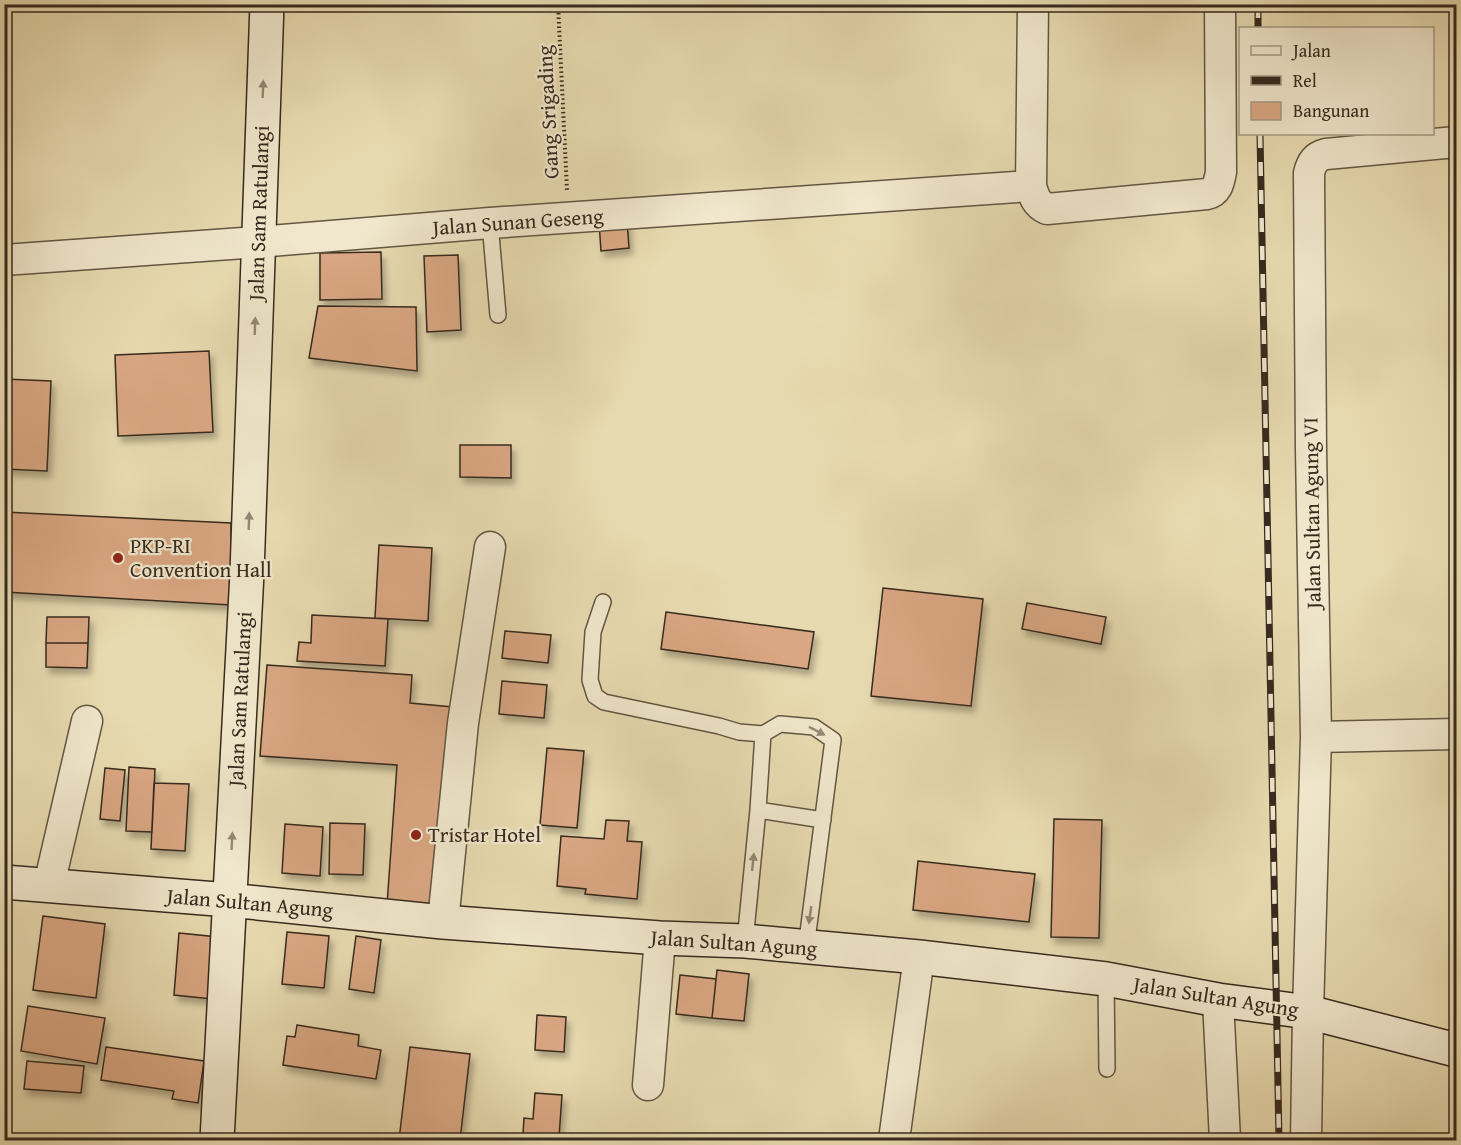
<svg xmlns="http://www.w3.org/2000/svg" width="1461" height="1145" viewBox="0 0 1461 1145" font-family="'Gentium Book Plus',serif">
<defs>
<filter id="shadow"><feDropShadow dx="3.5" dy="6" stdDeviation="3" flood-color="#0004"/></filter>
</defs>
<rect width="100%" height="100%" fill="#e8dab0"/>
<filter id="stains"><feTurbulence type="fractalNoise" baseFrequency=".00333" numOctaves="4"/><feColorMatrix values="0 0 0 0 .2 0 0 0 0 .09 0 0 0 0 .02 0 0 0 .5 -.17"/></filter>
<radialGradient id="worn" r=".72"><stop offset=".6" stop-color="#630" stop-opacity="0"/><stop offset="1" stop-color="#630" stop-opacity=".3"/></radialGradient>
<path fill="#d9a783" stroke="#372a1f" stroke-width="1.5" filter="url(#shadow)" d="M627,220L629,248L601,251L599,222Z
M381,252L382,299L320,300V253Z
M458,255L461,330L427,332L424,256Z
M318,306L416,307L417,371L309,358Z
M209,351L213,432L118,436L115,355Z
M4,379L51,381L47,471L4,469Z
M460,445H511V478L460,477Z
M4,512L231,523V605L4,592Z
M379,545L432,548L428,621L375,618Z
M883,588L983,599L971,706L871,696Z
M1027,603L1106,617L1101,644L1022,629Z
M666,612L814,632L808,669L661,649Z
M312,615L388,619L385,666L297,661L299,642L311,643Z
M47,617H89L88,643H46Z
M505,631L551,635L548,663L502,658Z
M46,643H88L87,668L46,667Z
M267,665L412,675L410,703L453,707L433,908L387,905L397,765L260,756Z
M502,681L547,685L544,718L499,714Z
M547,748L584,751L577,828L540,825Z
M129,767L155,769L152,832L126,831Z
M105,768L125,770L120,821L100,819Z
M154,783L189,784L185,851L151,849Z
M1054,819L1102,820L1099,938L1051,937Z
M606,820L629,821L627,841L642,842L637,899L585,894L586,889L557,886L561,836L604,839Z
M330,823L365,824L363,875L329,874Z
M285,824L323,827L320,876L282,873Z
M918,861L1035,874L1029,922L913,910Z
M43,916L105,924L96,998L33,990Z
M287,932L329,936L324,988L282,984Z
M179,933L218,937L212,999L174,995Z
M356,936L381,940L374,993L349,989Z
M717,970L749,974L744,1021L712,1018Z
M680,975L716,979L712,1018L676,1014Z
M28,1006L105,1018L97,1064L21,1051Z
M537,1015L566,1017L564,1052L535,1050Z
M297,1025L359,1035L358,1046L381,1050L376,1079L283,1065L287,1036L295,1037Z
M106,1047L204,1061L198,1103L172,1099L174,1091L101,1080Z
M410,1047L470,1054L460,1140H399Z
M27,1061L84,1066L81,1093L24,1089Z
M535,1093L562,1095L559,1137L523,1134L524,1118L533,1119Z
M305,1136L328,1138V1140H305Z
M122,1138L148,1140H122Z"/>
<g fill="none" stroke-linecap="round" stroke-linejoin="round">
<g stroke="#635643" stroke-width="18">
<path id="lane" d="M490,223L498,315
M603,602L593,632L590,680L595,696L604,702L719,726L739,732L763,734L780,724L814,727L833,740L806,948
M758,810L823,820
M745,941L758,810L763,734
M1106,979L1107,1069"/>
</g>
<g stroke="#635643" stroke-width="33">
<path id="street" d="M1033,4L1031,186C1034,196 1036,204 1047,209L1207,194C1218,192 1219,181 1221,172L1220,4
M4,260L258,242L490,223L1031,186
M1316,737L1456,734
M49,885L87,721
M443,922L463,723L490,547
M1218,1000L1225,1140
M648,1085L660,938
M894,1140L919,957
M1306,1140L1308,1012L1316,737L1311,449L1309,173C1312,162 1315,157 1326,154L1456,142"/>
</g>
<g stroke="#372a1f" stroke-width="36">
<path id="secondary" d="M4,882L229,900L443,922L660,938L745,941L919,957L1106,979L1218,1000L1308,1012L1456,1050
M217,1140L247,573L267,4"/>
</g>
<path stroke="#372a1f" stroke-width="4" stroke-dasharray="1.5 3" stroke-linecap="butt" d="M558,4L567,190"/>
<use href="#lane" stroke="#f0e7cc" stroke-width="15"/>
<use href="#street" stroke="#f0e7cc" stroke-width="30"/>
<use href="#secondary" stroke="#f0e7cc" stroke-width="33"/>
<g stroke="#372a1f" stroke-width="7">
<path id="rail" d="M1258,4V28
M1260,134L1279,1140"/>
</g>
<use href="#rail" stroke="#f0e7cc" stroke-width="4.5" stroke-dasharray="14" stroke-linecap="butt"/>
</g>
<defs><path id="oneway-solid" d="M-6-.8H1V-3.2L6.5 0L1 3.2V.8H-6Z" transform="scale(1.5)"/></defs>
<g fill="#948876">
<use href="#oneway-solid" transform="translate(263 89) rotate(-88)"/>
<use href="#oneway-solid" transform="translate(255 326) rotate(-88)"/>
<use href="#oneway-solid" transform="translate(249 521) rotate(-88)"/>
<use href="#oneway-solid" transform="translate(817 731) rotate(27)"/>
<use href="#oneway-solid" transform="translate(232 841) rotate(-87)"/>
<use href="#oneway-solid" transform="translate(753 862) rotate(-84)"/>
<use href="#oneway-solid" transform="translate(810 915) rotate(98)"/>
</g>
<g fill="#8f2418" stroke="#f0e7cc" stroke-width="2">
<circle cx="118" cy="558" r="6"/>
<circle cx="416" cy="835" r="6"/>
</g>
<g text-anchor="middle" stroke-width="4.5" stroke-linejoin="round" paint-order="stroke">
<g font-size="21" fill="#372a1f" stroke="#f0e7cc">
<text transform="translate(548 112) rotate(-93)" y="7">Gang Srigading</text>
<text transform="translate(259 213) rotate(-88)" y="7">Jalan Sam Ratulangi</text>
<text transform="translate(518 222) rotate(-4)" y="7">Jalan Sunan Geseng</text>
<text transform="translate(1312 513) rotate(-91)" y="7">Jalan Sultan Agung VI</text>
<text transform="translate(240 699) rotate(-87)" y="7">Jalan Sam Ratulangi</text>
<text transform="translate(250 903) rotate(5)" y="7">Jalan Sultan Agung</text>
<text transform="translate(734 943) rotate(4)" y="7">Jalan Sultan Agung</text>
<text transform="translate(1216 997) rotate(9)" y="7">Jalan Sultan Agung</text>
</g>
<g font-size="21" fill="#372a1f" stroke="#f0e7cc" text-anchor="start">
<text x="130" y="553">PKP-RI<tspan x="130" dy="24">Convention Hall</tspan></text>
<text x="428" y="842">Tristar Hotel</text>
</g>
</g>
<rect width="1461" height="1145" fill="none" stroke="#e8dab0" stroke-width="24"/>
<rect x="6" y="6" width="1449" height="1133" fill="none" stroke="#372a1f" stroke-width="3"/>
<rect x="12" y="12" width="1437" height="1121" fill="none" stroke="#372a1f" stroke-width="1.5"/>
<rect x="1239" y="27" width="195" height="108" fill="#f0e7cc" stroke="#a69b87" stroke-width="1.5"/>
<rect x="1251" y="46" width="30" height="9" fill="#f0e7cc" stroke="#a69b87" stroke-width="1.5"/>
<text x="1293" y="57" font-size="18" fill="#372a1f">Jalan</text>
<rect x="1251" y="76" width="30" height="9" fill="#372a1f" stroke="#a69b87" stroke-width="1.5"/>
<text x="1293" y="87" font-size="18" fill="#372a1f">Rel</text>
<rect x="1251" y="102" width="30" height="18" fill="#d9a783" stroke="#a69b87" stroke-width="1.5"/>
<text x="1293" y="117" font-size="18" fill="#372a1f">Bangunan</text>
<rect width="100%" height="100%" filter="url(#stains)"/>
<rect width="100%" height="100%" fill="url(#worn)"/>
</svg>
